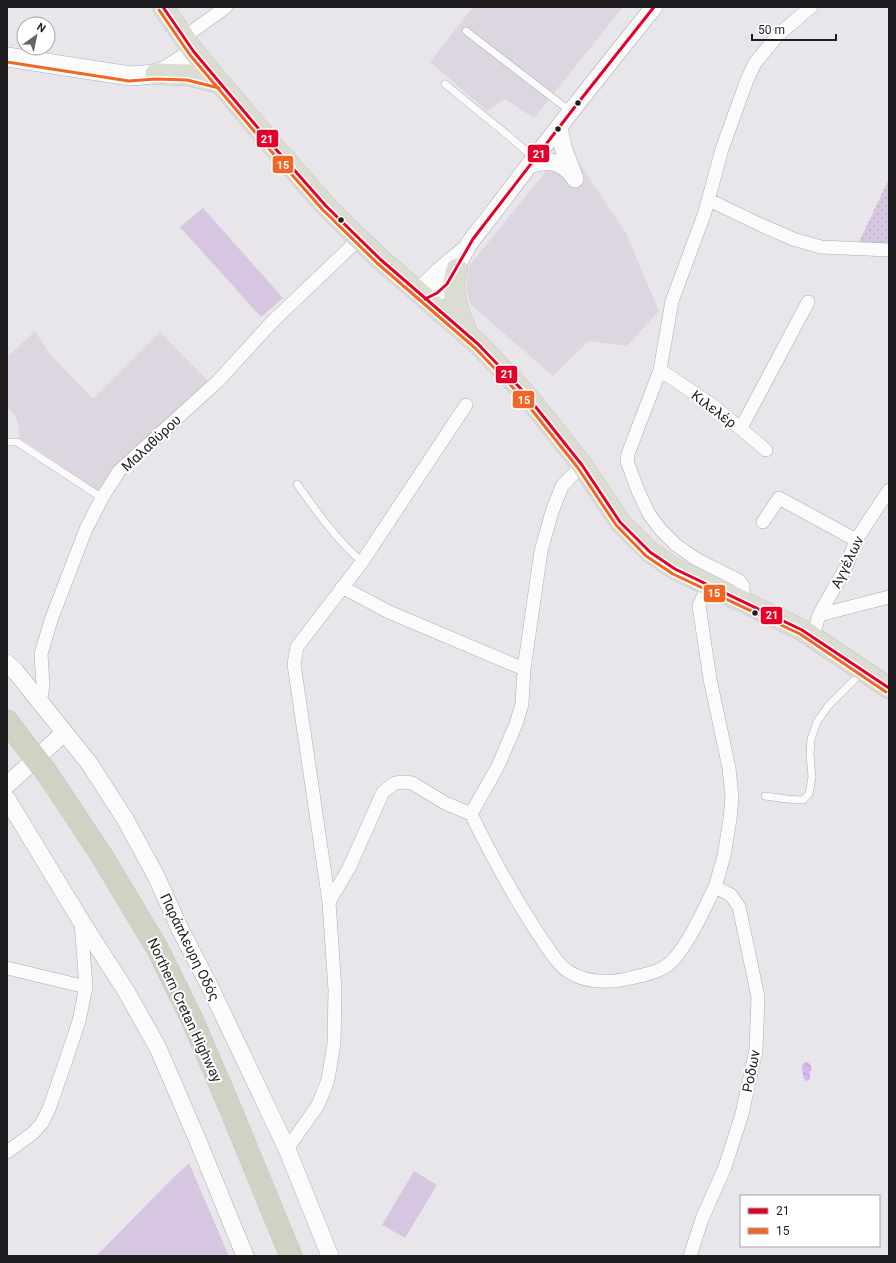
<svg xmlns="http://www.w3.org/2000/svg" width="896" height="1263" viewBox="0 0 896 1263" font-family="Roboto,sans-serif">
<defs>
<pattern id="garden-dots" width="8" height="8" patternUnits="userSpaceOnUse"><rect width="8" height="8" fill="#d6c6e2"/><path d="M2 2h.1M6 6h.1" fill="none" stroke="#b7aac2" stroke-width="1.8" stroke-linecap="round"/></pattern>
<pattern id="water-waves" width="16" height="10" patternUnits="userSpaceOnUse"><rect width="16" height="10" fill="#d8b7f0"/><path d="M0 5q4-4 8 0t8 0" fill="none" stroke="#b99dce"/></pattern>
</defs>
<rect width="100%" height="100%" fill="#e9e6eb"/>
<path fill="#dcd6e0" d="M473,7H623L534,118L505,99L487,111L430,62Z
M567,145L626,233L659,311L627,346L589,341L553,376L471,305L466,289L469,266Z
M35,331L49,353L93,399L160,332L211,384L102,494L20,438L17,419L7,406V357Z"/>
<path fill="url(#garden-dots)" d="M889,179V250L856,248Z"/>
<path fill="#d6c6e2" d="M203,208L283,298L261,317L180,227Z
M189,1163L228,1254L227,1256H96L172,1179Z
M414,1171L437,1185L405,1238L382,1225Z"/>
<path fill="url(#water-waves)" d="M807,1062L810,1064L812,1069L810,1072V1079L809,1080L805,1081C803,1078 802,1068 802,1065Z"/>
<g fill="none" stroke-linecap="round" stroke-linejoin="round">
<g stroke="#aeacb0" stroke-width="8">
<path id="service" d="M466,31L570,111
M445,84L510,137L534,158
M7,442H17L102,498
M297,484C317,512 336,539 362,562
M765,796L787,799L803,800L809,794L812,777L810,754L811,739L817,722L828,706L862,672"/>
</g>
<g stroke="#aeacb0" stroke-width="14">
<path id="minor" d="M183,38L226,7
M709,200L761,225L793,239L821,247L889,250
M660,370L715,407L766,450
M741,428L808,302
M763,522L779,498L856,540
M708,585L699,606L710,679L729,768L732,797L730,819L724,856L715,887
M342,587L389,612L524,669
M744,603L743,586L738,580L696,559L676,545L660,529L649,514L638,491L627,461L628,454L660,370L672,301L705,212L722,149L747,80L755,63L778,35L811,7
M819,615L889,597
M813,636L819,615L846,567L856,540L889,490
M40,703L43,685L41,654L51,620L86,529L102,498L119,471L218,381L273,321L359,239
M471,814C493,859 517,903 545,944C552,954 558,965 569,972C587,983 610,983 631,978C646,974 663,972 674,959C692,938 703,911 715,887L731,895L739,907L758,997L756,1050L742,1114L725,1167L702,1219L690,1256
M329,902L349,868L383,792L395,783L404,782L412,783L445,803L471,814L498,766L516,724L522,704L524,669L541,551L552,512L562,486L582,465
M7,968L86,987
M287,1149L318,1105L328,1080L334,1043L335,990L329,902L294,664L297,647L362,562L466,405
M7,1152L33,1133L42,1123L49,1109L67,1057L79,1021L86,987L81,922"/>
</g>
<g stroke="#aeacb0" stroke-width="18">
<path id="tertiary" d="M559,127L563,147L575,179
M529,165C547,159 561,160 573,176
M418,292L440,270L463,251
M425,299C432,296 438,294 443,288C454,277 458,262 466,249C474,235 486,223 495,210C547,141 600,74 654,7
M7,663L16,672L89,763L125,819L156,876L180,929L209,985L287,1149L330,1256
M7,785L64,733
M7,799L81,921L126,991L158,1048L198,1141L245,1256"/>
</g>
<g stroke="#aeacb0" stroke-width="20">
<path id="secondary" d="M7,57L130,76L156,74L166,70L194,52"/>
</g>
<g stroke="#c6c5c7" stroke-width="22">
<path id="primary" d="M163,7L194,52L274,147L326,206L359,239L380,259L478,344L523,391L582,465L620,522L650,552L675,569L802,630L889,688
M156,74L188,75L220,83
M457,269C456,274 454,280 454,285C454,302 461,319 468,335"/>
</g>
<g stroke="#c6c5c7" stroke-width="23">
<path id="trunk" d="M7,721L28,749
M47,773L102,856L157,948L191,1017L228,1103L291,1256"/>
</g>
<use href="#service" stroke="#fcfbfc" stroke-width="7"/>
<use href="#minor" stroke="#fcfbfc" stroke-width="13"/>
<use href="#tertiary" stroke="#fcfbfc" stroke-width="17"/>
<use href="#secondary" stroke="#fcfbfc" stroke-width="19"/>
<use href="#primary" stroke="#dcddd2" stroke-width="21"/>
<use href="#trunk" stroke="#d2d2c4" stroke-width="22"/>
<g stroke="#c6c5c7" stroke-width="23" stroke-linecap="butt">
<path id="trunk-bridge" d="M28,749L47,773"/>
</g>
<use href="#trunk-bridge" stroke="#d2d2c4" stroke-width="22"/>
<g stroke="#fff" stroke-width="6">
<path id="bus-1" d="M163,7L194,52L274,147L326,206L380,259L478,344L523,391L582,465L620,522L650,552L675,569L802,630L889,688
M425,299L437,293L447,284L473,239L574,108L654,7"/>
</g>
<g stroke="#fff" stroke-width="6">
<path id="bus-2" d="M159,10L190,55L270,150L322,209L377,263L475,348L519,394L578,468L616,525L646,556L673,574L800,634L886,692
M7,62L129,81L156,79L187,80L219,88"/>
</g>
<use href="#bus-1" stroke="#e4002b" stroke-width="3"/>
<use href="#bus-2" stroke="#f26522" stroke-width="3"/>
</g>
<g fill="#1f1d20" stroke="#fff" stroke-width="1.5">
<circle cx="578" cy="103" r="3.5"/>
<circle cx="558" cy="129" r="3.5"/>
<circle cx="341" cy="220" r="3.5"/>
<circle cx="755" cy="613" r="3.5"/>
</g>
<g text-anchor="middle" stroke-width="4" stroke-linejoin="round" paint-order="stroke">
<g font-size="14" fill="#1f1d20" stroke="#fff">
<text transform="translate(714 409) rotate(37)" y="5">Κιλελέρ</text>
<text transform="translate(151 443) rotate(-43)" y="5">Μαλαθύρου</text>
<text transform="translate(847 562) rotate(-64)" y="5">Αγγέλων</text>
<text transform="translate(190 947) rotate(64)" y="5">Παράπλευρη Οδός</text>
<text transform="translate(185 1010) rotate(65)" y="5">Northern Cretan Highway</text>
<text transform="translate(751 1071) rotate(-79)" y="5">Ροδων</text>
</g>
</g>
<g stroke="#fff" stroke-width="1.5">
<rect x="256" y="129" width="23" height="19" rx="4" fill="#e4002b"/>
<rect x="527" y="144" width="23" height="19" rx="4" fill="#e4002b"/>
<rect x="272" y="155" width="22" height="19" rx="4" fill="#f26522"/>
<rect x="495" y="365" width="23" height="19" rx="4" fill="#e4002b"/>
<rect x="512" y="390" width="23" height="19" rx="4" fill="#f26522"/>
<rect x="703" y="584" width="23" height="19" rx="4" fill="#f26522"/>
<rect x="760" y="606" width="23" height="19" rx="4" fill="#e4002b"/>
</g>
<g font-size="11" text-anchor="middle" font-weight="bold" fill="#fff">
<text x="267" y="143">21</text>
<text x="539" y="158">21</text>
<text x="283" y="169">15</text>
<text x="507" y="378">21</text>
<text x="524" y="404">15</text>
<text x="714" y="597">15</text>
<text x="772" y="619">21</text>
</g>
<rect width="896" height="1263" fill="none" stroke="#1f1d20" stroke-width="16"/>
<rect x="740" y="1195" width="140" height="52" fill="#ffffff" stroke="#a5a5a6"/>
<rect x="748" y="1208" width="20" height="6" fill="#e4002b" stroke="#a5a5a6"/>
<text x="776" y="1215" font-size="12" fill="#1f1d20">21</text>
<rect x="748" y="1228" width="20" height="6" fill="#f26522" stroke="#a5a5a6"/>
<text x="776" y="1235" font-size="12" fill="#1f1d20">15</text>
<g transform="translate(36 36) rotate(33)"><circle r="19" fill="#ffffff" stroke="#a5a5a6"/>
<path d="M0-3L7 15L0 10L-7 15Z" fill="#666367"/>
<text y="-6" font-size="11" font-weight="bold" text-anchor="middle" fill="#1f1d20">N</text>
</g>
<path d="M752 34v6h84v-6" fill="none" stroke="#1f1d20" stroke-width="2"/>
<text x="758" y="34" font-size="12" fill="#1f1d20" stroke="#ffffff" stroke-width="3" paint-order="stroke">50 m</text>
</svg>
